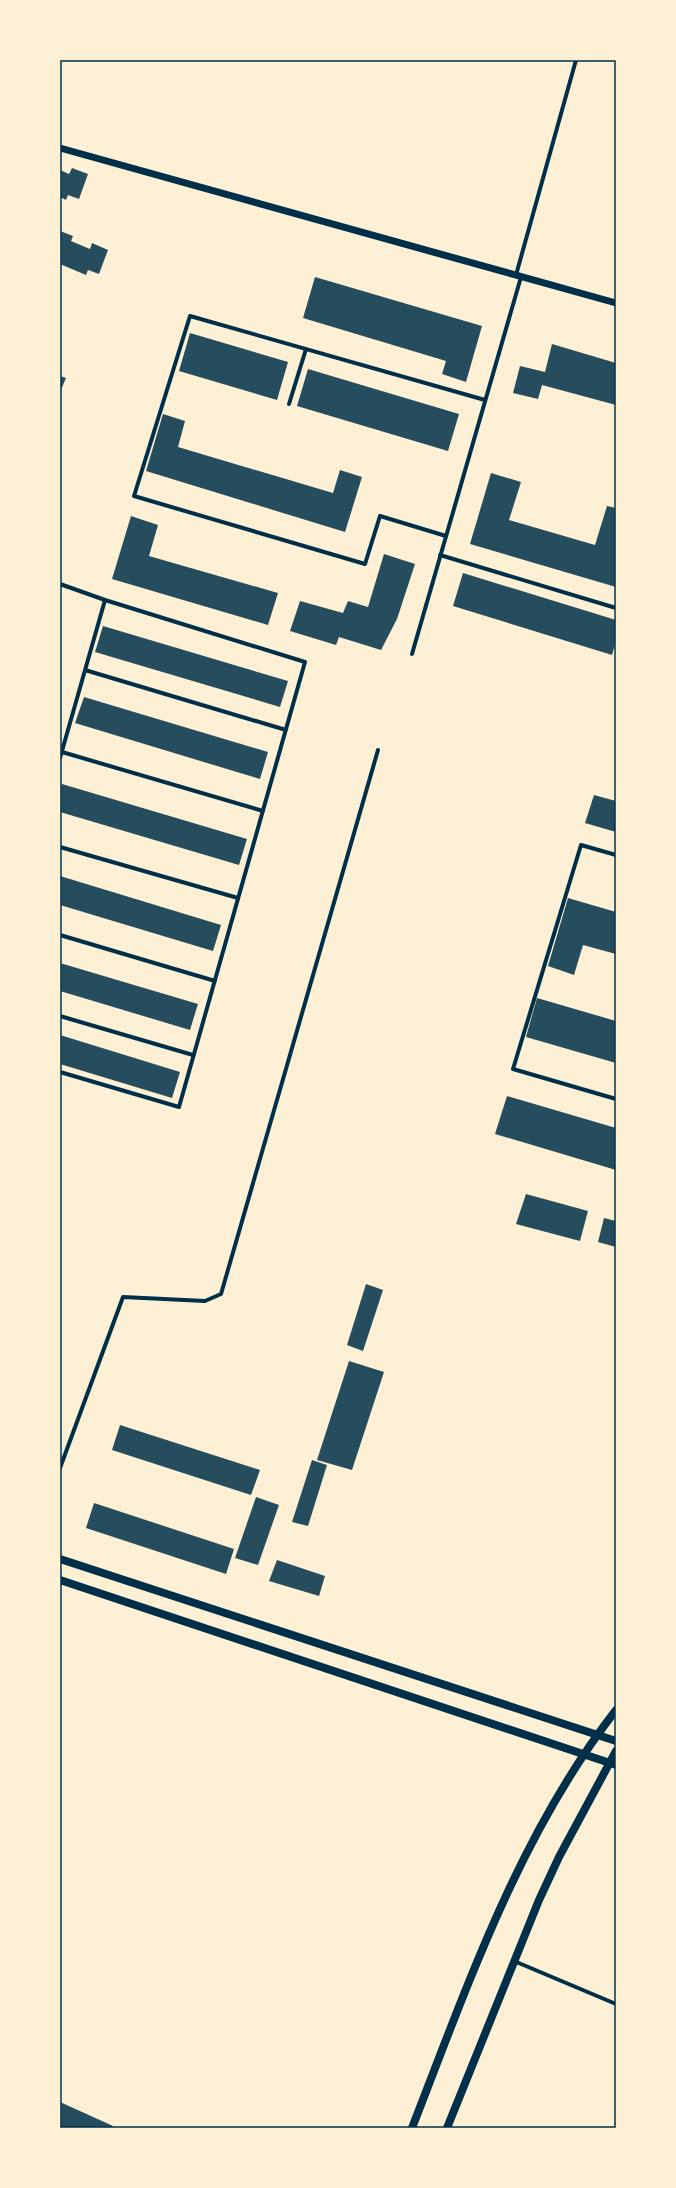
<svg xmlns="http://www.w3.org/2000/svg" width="676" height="2188" viewBox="0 0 676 2188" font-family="Rubik,sans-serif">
<rect width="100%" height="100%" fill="#fdf0d5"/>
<path fill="#264d5e" d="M72,168L88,174L79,199L68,195L66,200L60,197V170L69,174Z
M60,231L73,236L71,241L90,249L92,243L108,250L99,274L88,270L86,275L60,264Z
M315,277L482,326L466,382L442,374L446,361L303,318Z
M190,333L288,362L277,400L179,371Z
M552,344L616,363V405L542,385L538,399L513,393L520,366L545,372Z
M308,369L459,414L448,451L297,406Z
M60,376L66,378L60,392Z
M163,414L185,421L178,447L333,493L340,470L362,477L345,532L146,471Z
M491,473L521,482L509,520L595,545L607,506L616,508V587L470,544Z
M131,516L158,525L149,556L278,593L268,625L112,579Z
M384,554L415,564L397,619L381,650L339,637L336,645L290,631L300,601L343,613L348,601L368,607Z
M463,573L616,620V641L612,655L453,606Z
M103,626L288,681L280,707L95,652Z
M84,697L268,752L260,779L75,723Z
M62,784L247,839L239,865L60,812V791Z
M594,795L616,801V832L585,823Z
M60,876L221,925L213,951L60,905Z
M568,898L616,912V954L583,945L574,975L548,966Z
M60,963L198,1004L190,1030L60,991Z
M537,998L616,1021V1063L526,1037Z
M60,1035L180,1072L172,1098L60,1064Z
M507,1096L616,1128V1170L495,1134Z
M526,1194L588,1211L580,1241L516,1224Z
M604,1218L616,1221V1247L598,1242Z
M366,1284L383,1290L363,1351L347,1345Z
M349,1361L384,1372L352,1470L317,1460Z
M120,1425L260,1470L251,1495L112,1450Z
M312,1460L327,1465L308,1526L292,1522Z
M256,1497L279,1505L258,1565L235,1558Z
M94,1503L234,1549L226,1574L86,1528Z
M277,1560L325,1576L319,1596L269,1581Z
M60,2102L113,2126L112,2128H60Z"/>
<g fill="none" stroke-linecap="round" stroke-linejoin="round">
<path stroke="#003049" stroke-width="4" d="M516,275L576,60
M289,404L306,349
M446,536L380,516L365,564L134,496L190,316L485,400
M440,555L616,608
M60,584L105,600L305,662L179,1107L60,1072
M412,654L521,277
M85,670L286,730
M62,752L263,811
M60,758L105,600
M60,847L238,898
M616,855L581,845L513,1069L616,1099
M60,935L215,981
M60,1016L193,1055
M60,1468L123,1297L205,1301L221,1294L378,750
M514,1961L616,2004"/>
<path stroke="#003049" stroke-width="7" d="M60,148L616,303"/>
<path stroke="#003049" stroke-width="8" d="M60,1559L616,1741
M60,1580L616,1765
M412,2128C468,1984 520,1833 616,1710
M447,2128L539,1900L559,1857L616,1751"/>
</g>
<rect width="676" height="2188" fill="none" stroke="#fdf0d5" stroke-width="122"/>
<rect x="61" y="61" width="554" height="2066" fill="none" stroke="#003049" stroke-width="1.5"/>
</svg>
